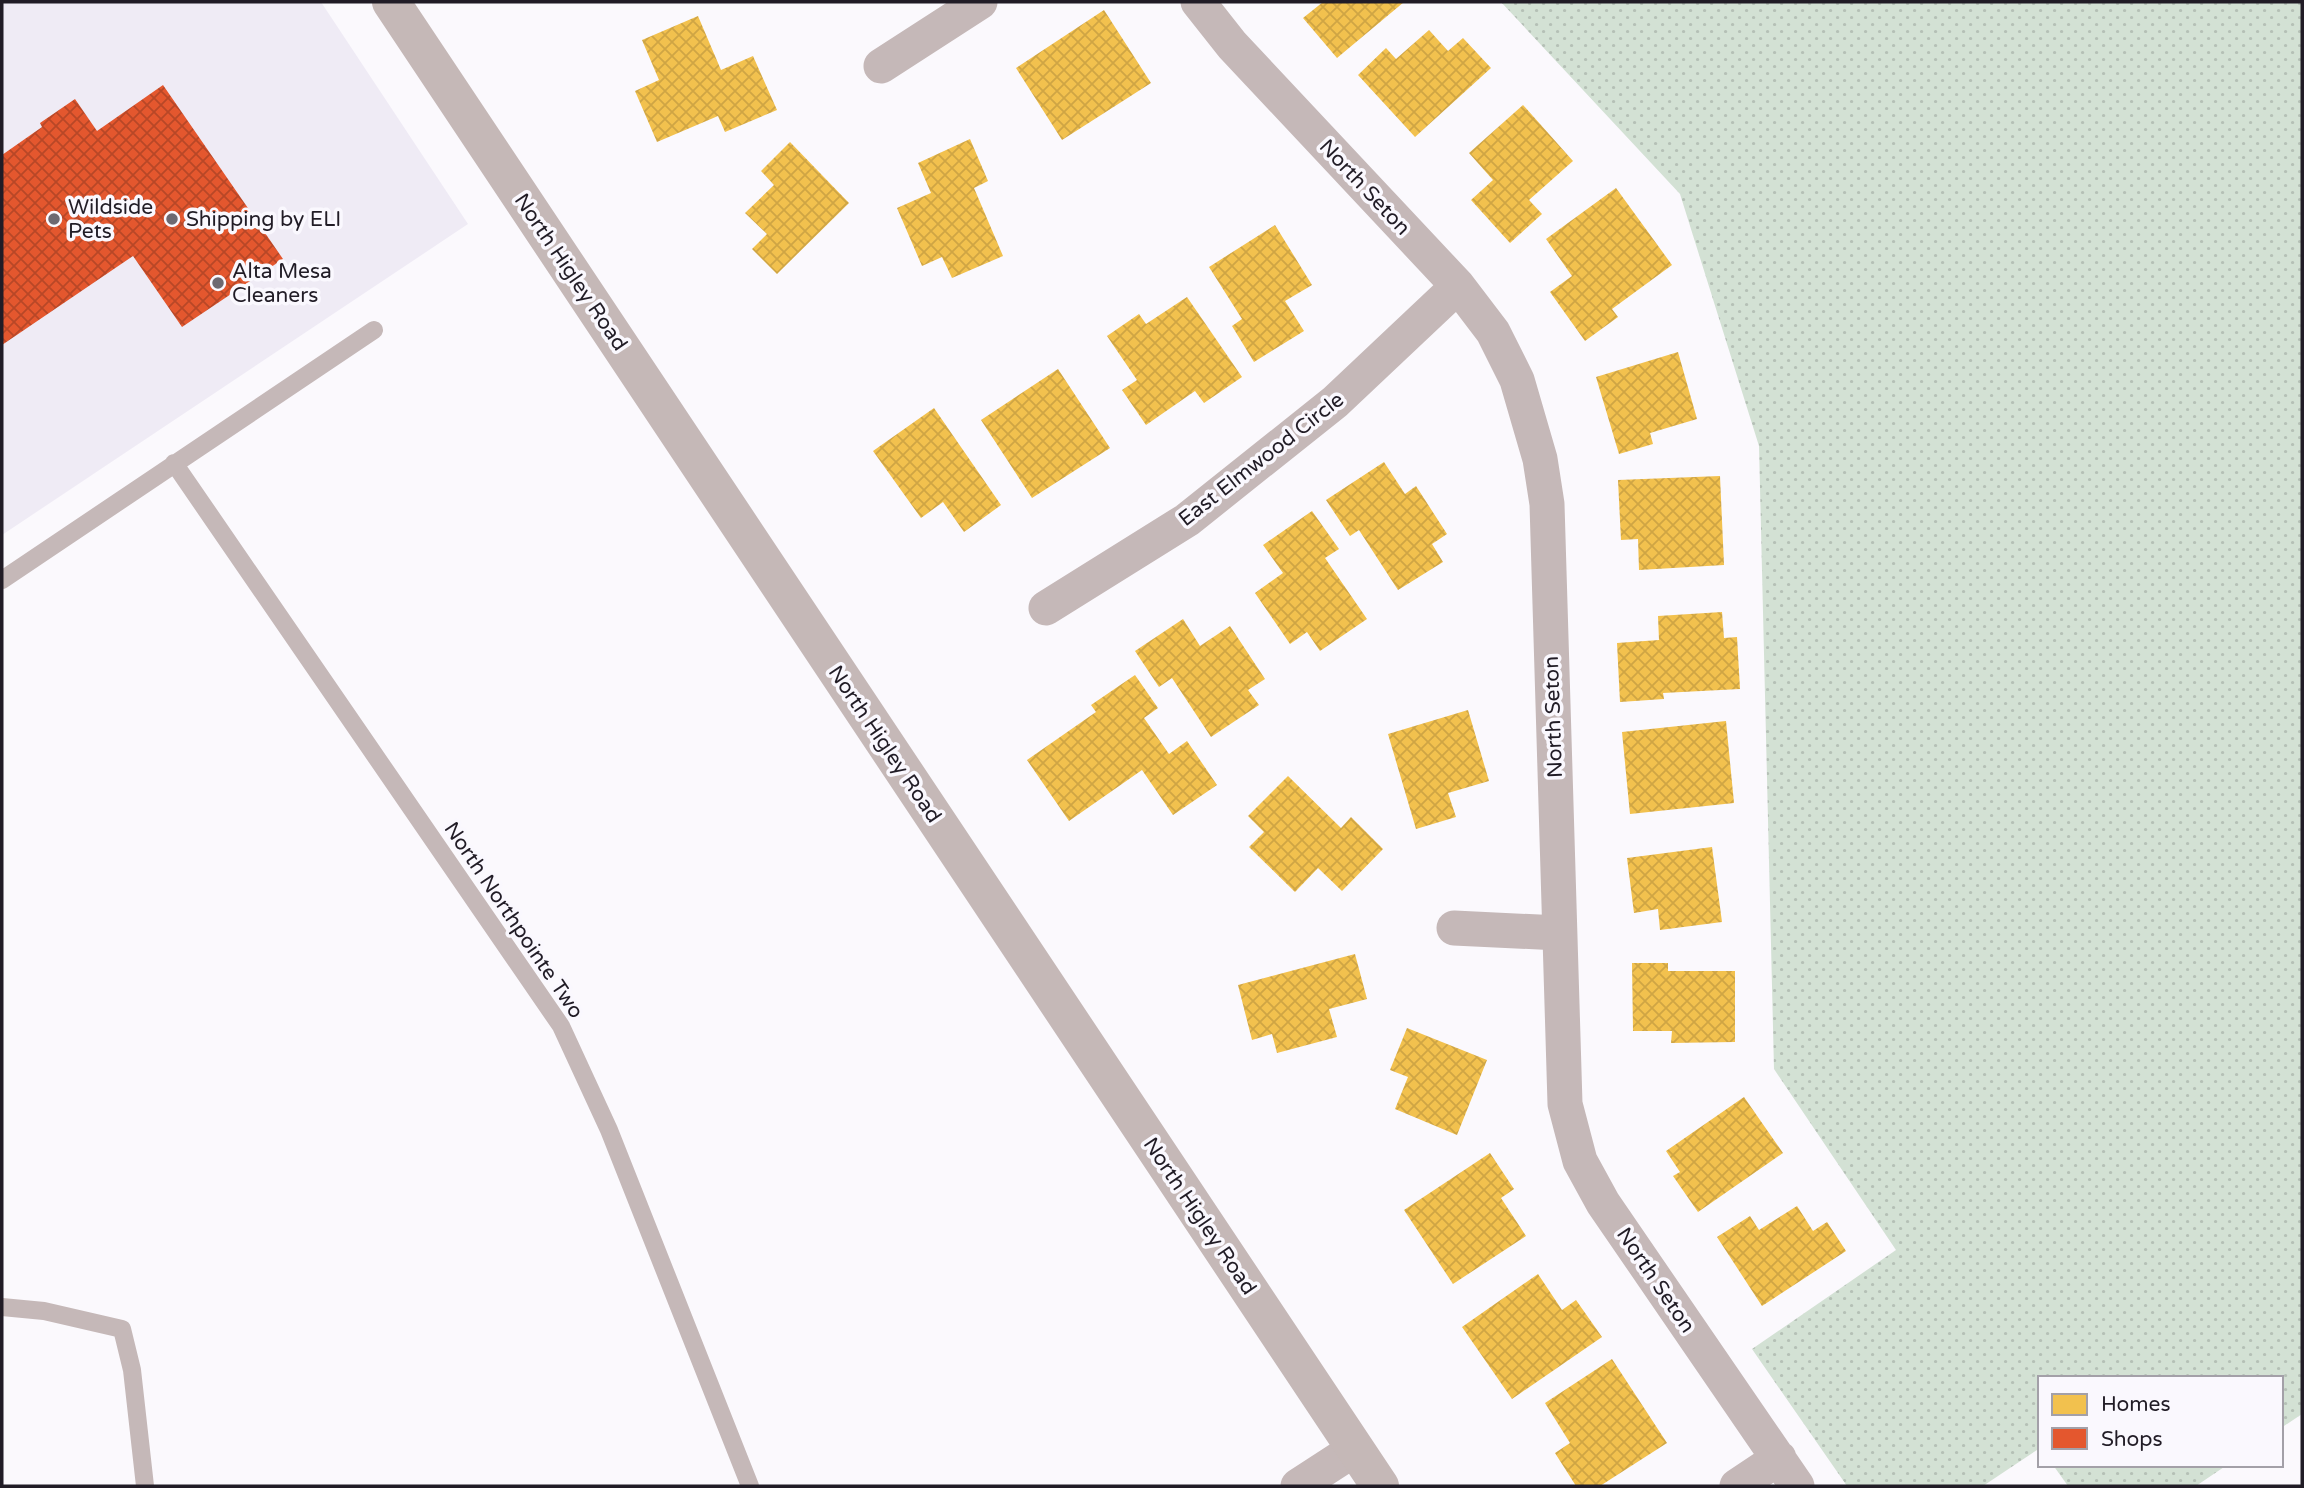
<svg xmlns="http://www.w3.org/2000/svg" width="2304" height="1488" viewBox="0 0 2304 1488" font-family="'Varela Round',sans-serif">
<defs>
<pattern id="grass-dots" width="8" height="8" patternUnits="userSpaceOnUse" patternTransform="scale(1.75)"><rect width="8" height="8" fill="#d3e1d4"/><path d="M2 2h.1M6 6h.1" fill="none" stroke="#b5c0b6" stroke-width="1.8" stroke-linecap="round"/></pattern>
<pattern id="homes-cross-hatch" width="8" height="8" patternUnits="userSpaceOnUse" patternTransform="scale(1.75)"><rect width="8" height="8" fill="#f2c14e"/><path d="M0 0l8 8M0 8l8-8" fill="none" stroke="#cfa544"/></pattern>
<pattern id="shops-cross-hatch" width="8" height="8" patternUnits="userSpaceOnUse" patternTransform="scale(1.75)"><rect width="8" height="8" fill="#e4572e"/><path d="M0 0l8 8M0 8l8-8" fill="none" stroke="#b84727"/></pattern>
</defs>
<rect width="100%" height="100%" fill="#fbf9fd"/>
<path fill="#efebf5" d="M2,2H321L468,224L2,535Z"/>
<path fill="url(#grass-dots)" d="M1501,2H2302V1414L2281,1428V1378H2040V1448L1983,1486H1847L1752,1349L1896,1250L1774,1069L1759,446L1680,194Z
M2053,1465H2227L2196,1486H2068Z"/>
<path fill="url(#homes-cross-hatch)" d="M1323,2H1404L1337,58L1303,18Z
M1104,10L1151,83L1062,140L1016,68Z
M698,16L721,70L753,56L777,110L725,132L718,116L657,142L635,91L659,80L642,40Z
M1429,30L1448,51L1463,38L1491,68L1415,137L1358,75L1386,48L1396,59Z
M1523,105L1573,161L1529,200L1542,214L1510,243L1471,200L1493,180L1469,153Z
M970,139L988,181L974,188L1003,256L952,278L942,257L922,266L897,208L931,193L918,163Z
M790,142L849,203L777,274L752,249L767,234L745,213L774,185L761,171Z
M1616,188L1672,265L1612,309L1618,317L1585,341L1550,292L1572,276L1546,239Z
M1275,225L1312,285L1285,301L1304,331L1254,362L1232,326L1242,319L1209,267Z
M1187,297L1242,377L1204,403L1195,391L1146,425L1122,390L1137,380L1107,336L1139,314L1146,324Z
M1678,352L1697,419L1650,433L1653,444L1619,454L1596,377Z
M1058,369L1110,448L1032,498L981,420Z
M934,408L1001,505L964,532L943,502L921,518L873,451Z
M1384,462L1405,494L1416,486L1447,534L1432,544L1443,562L1398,590L1359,530L1350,536L1326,500Z
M1720,476L1724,565L1639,570L1638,539L1621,540L1618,480Z
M1312,511L1339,549L1325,558L1367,619L1320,651L1307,632L1290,644L1255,593L1283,573L1263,545Z
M1722,612L1724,638L1737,637L1740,689L1663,693L1664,699L1620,702L1617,643L1659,640L1658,616Z
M1183,619L1200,646L1230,626L1265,679L1248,690L1259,705L1211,737L1172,678L1159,687L1135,651Z
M1135,675L1158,708L1144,718L1169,754L1187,741L1217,785L1173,815L1142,770L1069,821L1027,760L1096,712L1091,705Z
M1468,710L1489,781L1448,793L1456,817L1416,829L1388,734Z
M1726,721L1734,803L1630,814L1622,732Z
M1288,776L1341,828L1351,817L1383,849L1342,891L1318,868L1295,892L1249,847L1264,832L1248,816Z
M1712,847L1722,922L1660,930L1658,909L1634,913L1627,858Z
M1355,954L1367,999L1329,1009L1337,1037L1277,1053L1272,1034L1252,1040L1238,985Z
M1632,963H1668V971H1735V1042L1671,1043L1672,1031H1633Z
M1407,1028L1487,1060L1457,1135L1395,1109L1408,1077L1390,1070Z
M1744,1097L1783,1153L1698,1212L1673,1176L1680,1172L1666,1151Z
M1490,1153L1514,1189L1501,1198L1526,1236L1453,1284L1404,1210Z
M1797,1206L1813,1231L1827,1222L1846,1251L1762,1306L1717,1237L1750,1216L1759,1230Z
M1538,1274L1562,1310L1576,1300L1602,1337L1512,1399L1462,1327Z
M1612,1359L1667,1443L1600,1486H1576L1555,1453L1570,1443L1545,1403Z"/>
<path fill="url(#shops-cross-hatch)" d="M163,85L283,259L182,327L133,256L2,345V155L42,127L40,123L75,99L97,131Z"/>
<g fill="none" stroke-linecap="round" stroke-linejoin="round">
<path stroke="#c5b8b8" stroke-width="18" d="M174,463L561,1026L609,1130L750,1486
M2,580L374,330
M2,1307L44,1311L122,1329L132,1370L145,1486"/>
<path stroke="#c5b8b8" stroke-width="35" d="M1198,2L1232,45L1458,286L1493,332L1517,380L1540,459L1547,504L1565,1104L1580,1161L1603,1203L1797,1486
M881,66L980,2
M1046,608L1187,520L1335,402L1458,286
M1454,928L1559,933
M1298,1486L1355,1449
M1737,1486L1779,1458"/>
<path stroke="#c5b8b7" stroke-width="38" d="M391,2L1380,1486"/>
</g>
<g fill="#6d6971" stroke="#faf8fe" stroke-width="2.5">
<circle cx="54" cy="219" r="7"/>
<circle cx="172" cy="219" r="7"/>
<circle cx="218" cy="283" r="7"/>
</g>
<g text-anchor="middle" stroke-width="7" stroke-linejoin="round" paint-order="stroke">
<g font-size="21" fill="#211c26" stroke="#faf8fe">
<text transform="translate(1365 187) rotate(47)" y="7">North Seton</text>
<text transform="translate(571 272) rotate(56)" y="7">North Higley Road</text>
<text transform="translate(1261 459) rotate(-38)" y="7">East Elmwood Circle</text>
<text transform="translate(1553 717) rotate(-92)" y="7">North Seton</text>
<text transform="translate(885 744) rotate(56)" y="7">North Higley Road</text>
<text transform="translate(514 920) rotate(56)" y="7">North Northpointe Two</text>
<text transform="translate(1200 1216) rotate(56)" y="7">North Higley Road</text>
<text transform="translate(1656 1280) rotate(56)" y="7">North Seton</text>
</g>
<g font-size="21" fill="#211c26" stroke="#faf8fe" text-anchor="start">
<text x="68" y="214">Wildside<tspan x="68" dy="24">Pets</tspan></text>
<text x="186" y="226">Shipping by ELI</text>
<text x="232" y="278">Alta Mesa<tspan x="232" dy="24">Cleaners</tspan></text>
</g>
</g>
<rect width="2304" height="1488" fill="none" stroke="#211c26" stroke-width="7"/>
<rect x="2038" y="1376" width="245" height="91" fill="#faf8fe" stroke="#a3a0a8" stroke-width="2"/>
<rect x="2052" y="1394" width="35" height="21" fill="#f2c14e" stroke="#a3a0a8" stroke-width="2"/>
<text x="2101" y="1411" font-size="21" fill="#211c26">Homes</text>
<rect x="2052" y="1428" width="35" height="21" fill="#e4572e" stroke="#a3a0a8" stroke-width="2"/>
<text x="2101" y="1446" font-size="21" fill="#211c26">Shops</text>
</svg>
